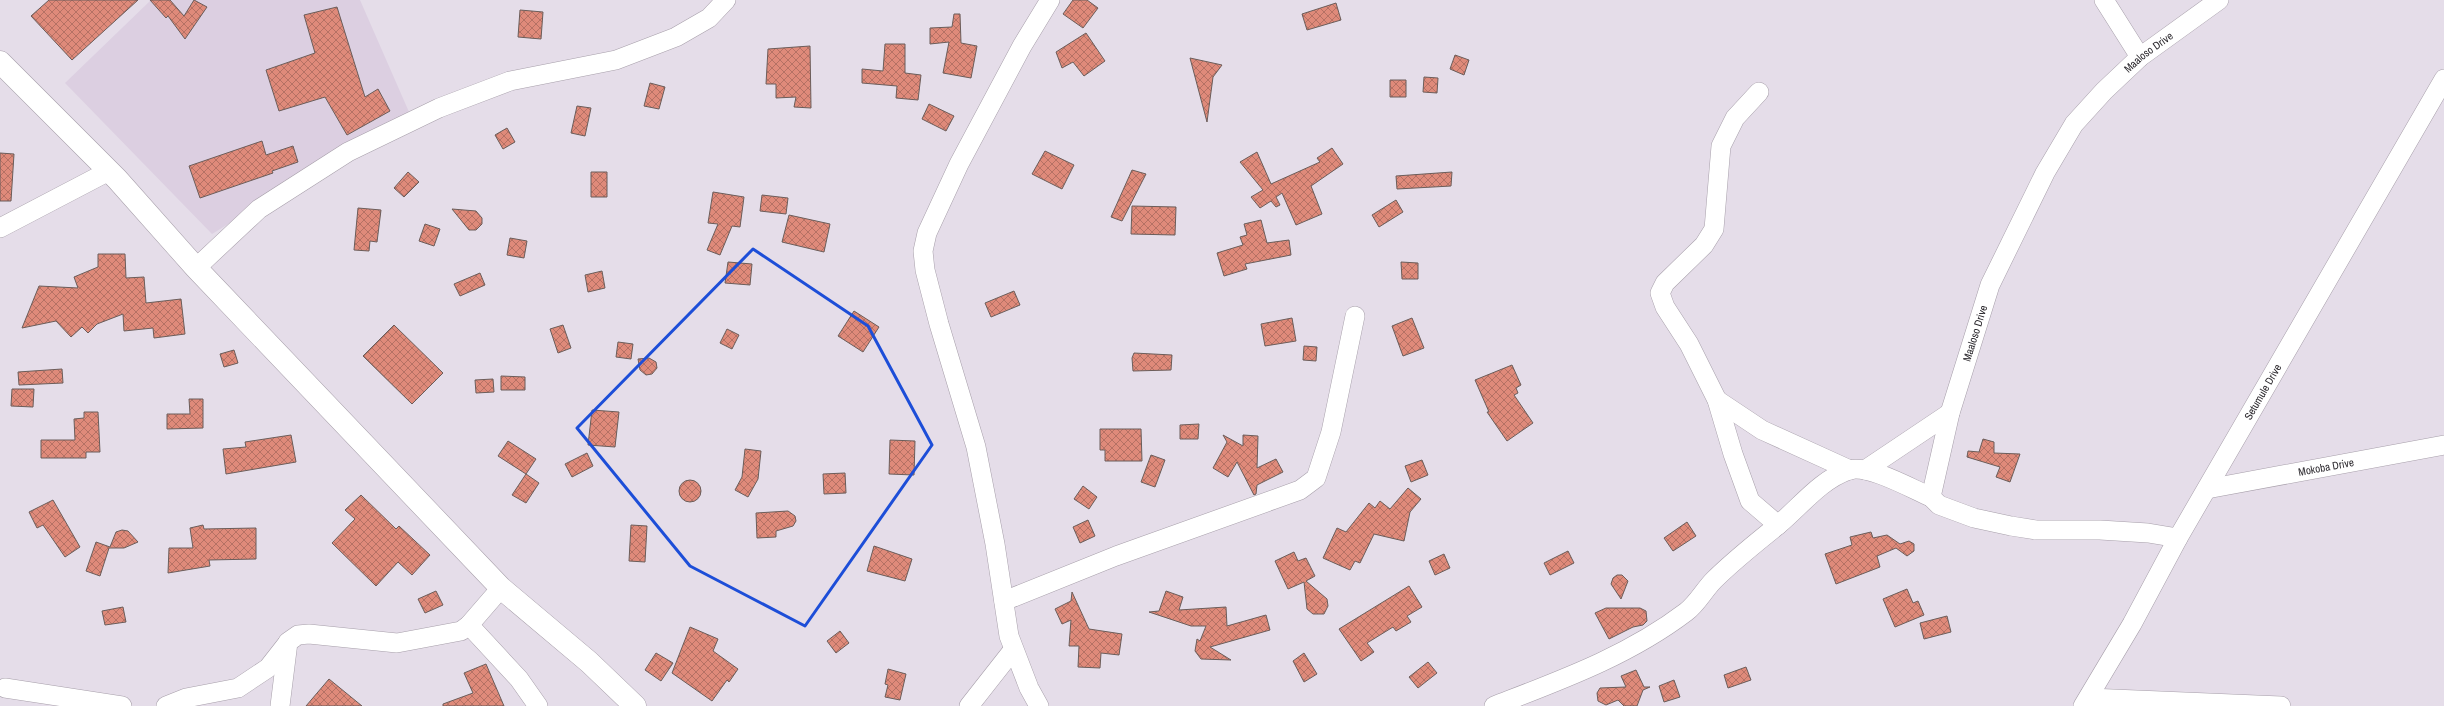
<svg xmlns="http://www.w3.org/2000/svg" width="2444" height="706" viewBox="0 0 2444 706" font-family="'Archivo Narrow',sans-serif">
<defs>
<pattern id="building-cross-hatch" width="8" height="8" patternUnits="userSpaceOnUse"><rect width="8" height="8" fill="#df8a7a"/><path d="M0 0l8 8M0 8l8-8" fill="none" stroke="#b57164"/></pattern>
</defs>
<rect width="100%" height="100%" fill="#e5dde9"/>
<path fill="#dccfe1" d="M151,0H360L409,112L212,234L65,83Z"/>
<path fill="url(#building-cross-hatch)" stroke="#6b5d5a" d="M49,0H138L72,60L31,16Z
M150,0H170L184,16L194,0L207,7L185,39L168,16L166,18Z
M1073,0H1087L1098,8L1083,28L1063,14Z
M1336,3L1341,20L1307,30L1302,14Z
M337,7L365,97L378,89L390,111L347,135L325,97L279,111L266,70L315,53L304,15Z
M520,10L543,12L541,39L518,37Z
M954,14H960L961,43L977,46L971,78L943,73L949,42L930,44V28L952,27Z
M1086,33L1105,61L1084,76L1073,62L1062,68L1056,52Z
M885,44H905V73L921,75L918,100L896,98L897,86L862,83V69L883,71Z
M810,46L811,108L794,107L796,97L776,98V84H766L768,49Z
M1455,55L1469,60L1464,75L1450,69Z
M1190,58L1222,65L1213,77L1207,122Z
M1424,77L1438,78L1437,93L1423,92Z
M1390,80H1406V97H1390Z
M650,83L665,87L659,109L644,106Z
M929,104L954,116L946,131L922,119Z
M577,106L591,108L585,136L571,133Z
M507,128L515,142L503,149L495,135Z
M262,141L266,155L293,146L298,162L272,171L273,173L200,198L189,166Z
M1332,148L1343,164L1311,186L1322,214L1296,225L1282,193L1276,197L1280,205L1276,207L1271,201L1260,208L1251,197L1263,190L1240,162L1257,152L1271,184L1320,162L1317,158Z
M1045,151L1074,165L1062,189L1032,174Z
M0,153L14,154L11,201H0Z
M1132,170L1146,174L1122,221L1111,217Z
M408,172L419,182L404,197L394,188Z
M591,172H607V197H591Z
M1452,172L1451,186L1397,189L1396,176Z
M713,192L744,197L740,227L732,226L720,255L707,250L718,224L708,223Z
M762,195L788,198L786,214L760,211Z
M1396,200L1403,212L1379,227L1372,215Z
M1132,206L1176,207L1175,235L1131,234Z
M358,208L381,210L377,242L370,241L369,251L354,250Z
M452,209L476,211L482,218V224L476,230H469Z
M789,215L830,224L824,252L782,242Z
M1261,220L1267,243L1289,240L1291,255L1245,264L1247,269L1224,276L1217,253L1243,245L1240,237L1247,235L1244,224Z
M425,224L440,229L434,246L419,241Z
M510,238L527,241L524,258L507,255Z
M98,254H125L126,278L144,277L146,303L181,299L185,334L154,338L153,328L124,331L123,314L97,324L88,333L82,327L71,337L56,321L22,328L39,286L78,288L74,277L98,267Z
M728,262L752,264L750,285L725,283Z
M1401,262L1418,263V279H1402Z
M602,271L605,288L588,292L585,275Z
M480,273L485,285L460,296L454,284Z
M1014,291L1020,305L991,317L985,303Z
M854,311L879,327L863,352L838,336Z
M1292,318L1296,341L1265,346L1261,324Z
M1412,318L1424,348L1403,356L1392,326Z
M394,325L443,373L412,404L363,356Z
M563,325L571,348L558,353L550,329Z
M727,329L739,335L732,349L720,343Z
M618,342L633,344L631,359L616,357Z
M1304,346L1317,347L1316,361L1303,360Z
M234,350L238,363L224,367L220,354Z
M1134,353L1172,355L1171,370L1133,371L1132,358Z
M649,358L656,362L657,368L652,374L646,375L640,370L638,359Z
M1512,365L1521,385L1516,388L1518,393L1514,395L1533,423L1507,441L1487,412H1489L1475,380Z
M62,369L63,383L19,385L18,372Z
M501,376L525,377V390H501Z
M493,379L494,392L476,393L475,380Z
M12,389H34L33,407L11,406Z
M189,399H203V428L167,429V414H190Z
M592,410L619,412L615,447L588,445Z
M84,412H98L100,452H86V458H41V440H75L74,419L84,418Z
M1199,424L1198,439H1180V425Z
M1100,429H1141L1142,461H1105V450H1100Z
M291,435L296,462L226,474L223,449L246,447L245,442Z
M1223,435L1243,446V435L1258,436L1257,468L1276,459L1283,472L1257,485L1256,494L1254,495L1237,462L1228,477L1213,468L1227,442Z
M1983,439L1994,442V453L2020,454L2010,482L1996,477L2000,467L1967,457L1968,451L1979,452Z
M890,440L915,441L914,475L889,474Z
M508,441L536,459L526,474L498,456Z
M745,449L761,451L758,479L748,497L735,490L742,477Z
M587,453L593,466L572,477L565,464Z
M1151,455L1165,460L1155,487L1141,482Z
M1422,460L1428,475L1411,482L1405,466Z
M845,473L846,493L824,494L823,474Z
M526,474L539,483L526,503L512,495Z
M679 491a11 11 0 1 1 22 0a11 11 0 1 1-22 0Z
M1083,486L1097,497L1089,509L1074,499Z
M1408,488L1421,499L1410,512L1404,541L1374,534L1360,563L1355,561L1350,570L1323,558L1337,528L1346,532L1369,503L1375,508L1380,501L1390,509Z
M361,495L396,529L399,526L430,555L412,575L398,562L376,586L332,543L355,519L345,510Z
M53,500L80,547L65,557L43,525L37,528L29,512Z
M788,511L795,516L796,521L793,526L776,531V537L757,538L756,513Z
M1088,520L1095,536L1080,543L1073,527Z
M1687,522L1696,536L1673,551L1664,538Z
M203,525L204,529L256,528V559L209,560L210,566L168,573L169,548H193L190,528Z
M631,525L647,526L645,562L629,561Z
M122,530L128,531L138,542L124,548H109L100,576L86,571L96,542L110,547L116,532Z
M1871,532L1873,538L1887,535L1900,544L1909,541L1914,544V551L1907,556L1896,548L1877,556L1880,567L1836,584L1825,554L1852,545L1850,537Z
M874,546L912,559L905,581L867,571Z
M1568,551L1574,563L1550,575L1544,563Z
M1294,552L1298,561L1306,558L1315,576L1306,581L1327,599L1328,606L1324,614H1313L1307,609L1304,582L1288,589L1275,561Z
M1444,554L1450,568L1435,575L1429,561Z
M1617,575H1622L1628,581L1621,599L1611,584L1613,578Z
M1409,586L1422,607L1407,616L1411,622L1396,631L1393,627L1367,643L1374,652L1361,661L1339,629Z
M1907,589L1913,603L1918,601L1924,615L1895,627L1883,599Z
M436,591L443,605L425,613L418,599Z
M1166,591L1183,597L1179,610L1226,607L1227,626L1266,615L1270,630L1210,647L1231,660L1201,659L1195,651L1197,639L1200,641L1206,626H1191L1149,612L1159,611Z
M1072,592L1089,629L1122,634L1119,655L1101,653L1100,668L1078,667L1079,646H1069L1071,620L1062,624L1055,609L1071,601Z
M123,607L126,622L105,625L102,611Z
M1606,608H1640L1646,611L1647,621L1643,625L1633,627L1609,639L1595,613Z
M1947,616L1951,632L1924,639L1920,623Z
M690,627L718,639L713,651L738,669L729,682L727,680L712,701L672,673Z
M840,631L849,643L836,653L827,641Z
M656,653L673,663L661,681L645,670Z
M1304,653L1317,674L1304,682L1293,661Z
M1428,662L1437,673L1418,688L1409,677Z
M486,664L504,706H443V704L473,693L464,673Z
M1746,667L1751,680L1728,688L1724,675Z
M888,669L906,674L900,700L885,697L888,685L885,684Z
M1636,670L1644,687H1650L1643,690L1637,706H1624L1618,700L1606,705L1598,701L1597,693L1600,688L1626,687L1621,676Z
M329,679L362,706H306Z
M1674,680L1680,697L1664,702L1659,686Z"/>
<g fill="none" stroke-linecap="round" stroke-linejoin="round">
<g stroke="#a79faa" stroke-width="20">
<g id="minor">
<path d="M2104,0L2140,57"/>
<path d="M1759,92L1735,118L1721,146L1714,229L1704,245L1665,283L1660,293L1665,307L1689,344L1717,400L1733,454L1750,501L1778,525"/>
<path d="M0,228L109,171"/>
<path d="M196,268L259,209L348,152L439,108L510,81L616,60L676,37L709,18L726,0"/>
<path d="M1717,400L1762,430L1850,470"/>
<path d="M1865,470L1950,413"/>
<path id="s1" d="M2207,489L2444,445"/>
<path id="s2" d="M2178,538L2148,533L2100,530H2036L2011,526L1974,518L1939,505L1931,497L1950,413L1990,285L2045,173L2074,124L2104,91L2140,57L2219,0"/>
<path d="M1004,601L1116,556L1300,490L1316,478L1331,432L1355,316"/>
<path d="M469,625L519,679L538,706"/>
<path d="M5,688L122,706"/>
<path d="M2089,698L2281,706"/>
<path d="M166,706L186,698L238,688L268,668L286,645"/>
<path d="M280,706L288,642L298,635L309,634L397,643L461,631L469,625L501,588"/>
<path d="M969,706L1013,650"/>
<path d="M1039,706L1029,688L1009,636L995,544L976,447L939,324L925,270L923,251L927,233L959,164L1022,46L1050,0"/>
<path d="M1494,706C1561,680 1628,656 1686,612C1697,604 1704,590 1714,580C1734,560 1756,543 1778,525C1800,507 1820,480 1849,470C1868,464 1912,489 1931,497"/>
<path id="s3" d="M2083,706L2132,624L2178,538L2444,79"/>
</g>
</g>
<g stroke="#a79faa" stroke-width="23">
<path id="major" d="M0,62L117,179L196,268L501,588L589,662L635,706"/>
</g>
<use href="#minor" stroke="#fff" stroke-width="19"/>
<use href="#major" stroke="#fff" stroke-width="22"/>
</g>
<path fill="none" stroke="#1d4ed8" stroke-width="3" stroke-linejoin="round" d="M753,249L868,326L932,445L805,626L690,566L577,428Z"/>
<g text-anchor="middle" stroke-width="4" stroke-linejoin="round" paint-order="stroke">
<g font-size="11" fill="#2e2b30" stroke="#f3eaf6">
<text dy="4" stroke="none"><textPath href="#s2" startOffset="760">Maaloso Drive</textPath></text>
<text dy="4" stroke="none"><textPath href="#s2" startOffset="424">Maaloso Drive</textPath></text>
<text dy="4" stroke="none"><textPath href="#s3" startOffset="362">Setumule Drive</textPath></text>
<text dy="4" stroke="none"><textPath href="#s1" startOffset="121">Mokoba Drive</textPath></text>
</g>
</g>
</svg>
